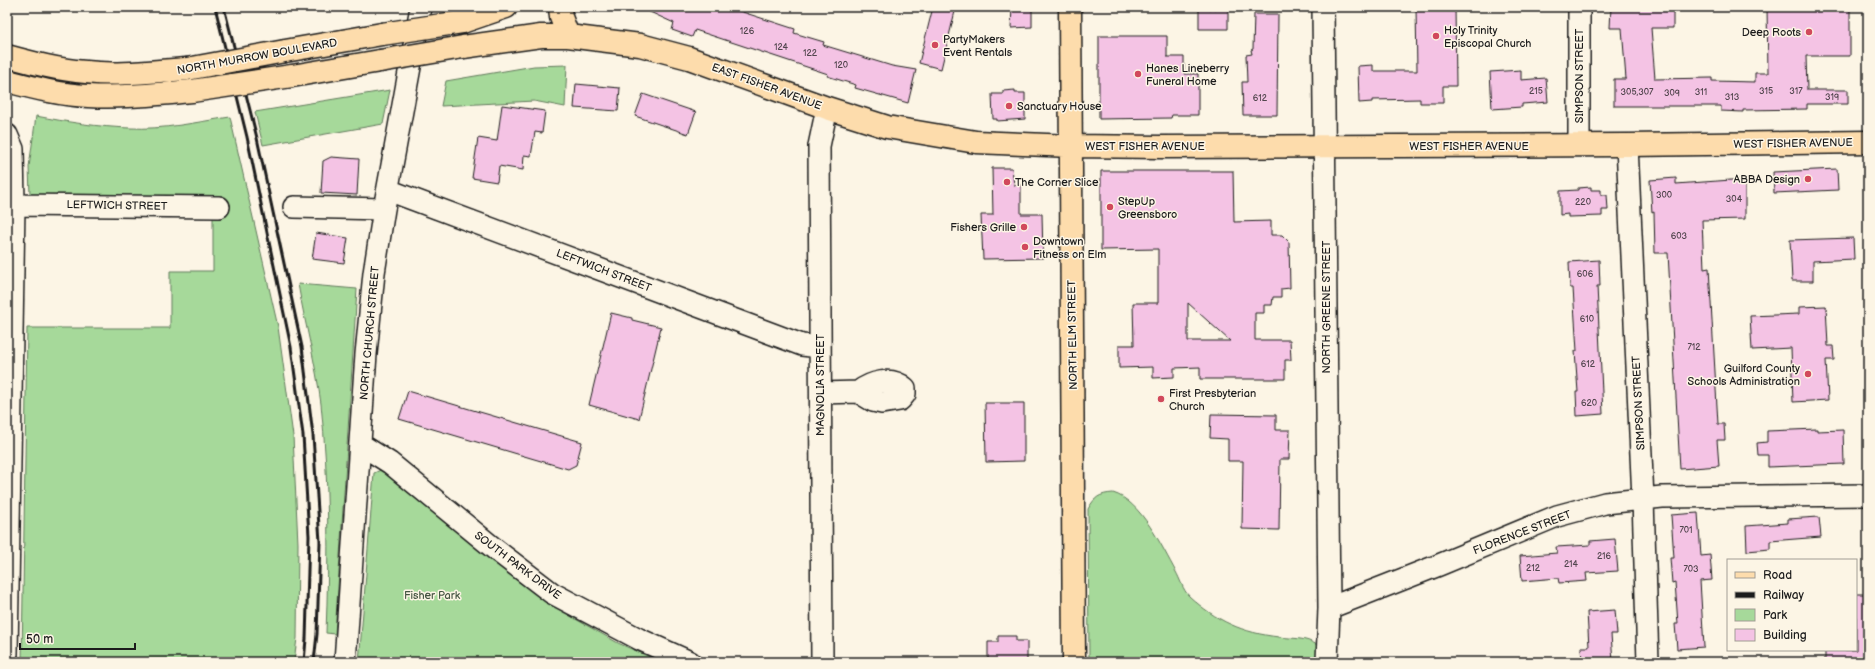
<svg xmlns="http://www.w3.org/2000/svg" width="1875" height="669" viewBox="0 0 1875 669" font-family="'Balsamiq Sans',sans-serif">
<rect width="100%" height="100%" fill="#fcf5e5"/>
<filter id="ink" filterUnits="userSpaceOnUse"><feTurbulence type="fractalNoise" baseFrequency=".025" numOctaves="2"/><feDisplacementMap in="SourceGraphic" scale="8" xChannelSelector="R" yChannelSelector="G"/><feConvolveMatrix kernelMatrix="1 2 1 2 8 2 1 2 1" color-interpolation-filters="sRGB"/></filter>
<g filter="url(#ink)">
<path fill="#a6d99a" stroke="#617a5b" d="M567,65L565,107L534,101L441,106L446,81L534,66Z
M390,90L383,124L263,145L255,112Z
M36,116C67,122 98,127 130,128C163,130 197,122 230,117L278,327L293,436L298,544L297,638L294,662H22L27,328H170V271H213V216H227L220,196L30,195L29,167Z
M298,284L357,289L335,634L326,633C329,556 329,480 321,404C316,364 305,324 298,284Z
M383,469L391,473L549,604L618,643L661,662H359L374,473Z
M1113,493C1141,501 1162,547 1176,572C1180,579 1183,590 1189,596C1216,621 1243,633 1279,637C1293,639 1305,637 1317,645L1316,662H1089L1088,509C1095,497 1099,494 1113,493Z"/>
<path fill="#f4c3e4" stroke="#1c1c1c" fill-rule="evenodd" d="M639,7H727L795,29L794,33L824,42L823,45L892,66L916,70L908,103L855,88L856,85L827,76L828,74L695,30L692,37L672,30L674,23Z
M933,7H956L941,69L919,63Z
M1012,7H1032V27L1011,28Z
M1416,7H1455L1456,86H1443V103H1420V99L1372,100V102L1359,103L1358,66L1373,65V71H1417Z
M1611,7H1673V28H1651L1655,79L1712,78V81L1755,82V73H1768L1767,7H1850V56H1806L1807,90H1848V104H1807V109L1743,110V112L1721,111V106H1614V79H1626L1622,28H1610Z
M1199,9H1228V29H1199Z
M1254,14H1278L1277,115H1243L1242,82H1247L1246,55L1252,54L1251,50L1253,49Z
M1099,36H1167V57H1184V74H1198V115H1172L1171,118L1099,119Z
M1521,70V80L1546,78L1548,102L1522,104V107L1492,109L1490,72Z
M576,84L620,88L618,111L574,108Z
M1015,90V93H1025V119L997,121V119H993L992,94H1003V91Z
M643,94L696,112L688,134L635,116Z
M502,105L545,111L542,133L535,132L531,156L524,155L523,170L499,166L497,182L472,178L478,138L497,141Z
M331,157L359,159L357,195L321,193L323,161Z
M992,168H1012L1014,185H1021V214H1042L1043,258L983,259L981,215H993Z
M1837,169L1838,190L1774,193L1773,172Z
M1101,171H1233L1234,222L1271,221V235H1282L1289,242L1290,288L1281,289V297H1273L1272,305H1264V313H1255V340H1290L1291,360H1285V379H1200V367L1174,368V377L1153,378V367L1119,368V345H1134L1133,303H1158V249L1101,250ZM1188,303L1230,341H1188Z
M1676,178V184L1745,179V219L1702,220L1704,269L1709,268L1718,424H1724L1725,440H1717L1719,466L1680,469L1668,253H1655L1654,212L1652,213L1650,180Z
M1591,187V190H1601V195H1607L1608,210H1602V216L1568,217V214L1560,215V191L1578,190V188Z
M316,233L348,238L344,263L312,259Z
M1853,238L1854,259L1813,261V281H1792L1790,240Z
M1599,260L1600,286H1597L1603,414L1577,416L1576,392H1578L1575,351H1577L1573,288H1570L1569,262Z
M1826,306L1828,346H1833L1834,360H1826L1828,400L1793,402L1791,348L1752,350L1750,316L1799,314V307Z
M611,313L632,318V320L661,327L639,419L589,405Z
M408,391L582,442L576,465L568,469L399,419Z
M985,403H1024V461L986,462Z
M1211,414L1276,415V430H1290L1289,459H1280L1279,530L1242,529L1243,461H1228V439L1210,438Z
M1817,429V431L1843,430L1844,464L1768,467V455H1758L1757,443L1767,442V431Z
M1698,513L1701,556L1710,555L1712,580L1700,581L1704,647L1677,649L1675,624H1678L1675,582L1672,583L1670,558H1674L1671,515Z
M1819,517L1821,537L1770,541V549L1747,551L1746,526L1788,523V519Z
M1615,539L1618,571L1586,573L1587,581L1559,583L1558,578L1522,581L1520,556L1557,553L1556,547L1590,545V541Z
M1856,594H1866L1868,662H1825V650H1856Z
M1615,610L1617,634H1611L1613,662H1582L1581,647H1589L1587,612Z
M998,636H1016V641H1027V662H988V642H998Z"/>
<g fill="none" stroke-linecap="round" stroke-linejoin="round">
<g stroke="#1c1c1c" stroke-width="24">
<path id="minor" d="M1323,7L1329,608L1327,662
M7,135L13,149L14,205L7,654
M1579,145V7
M1627,145L1643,499L1648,662
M388,190L802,345L820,347
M14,205L219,207
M294,207L384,209
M821,393L858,392L873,401L882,403L900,400L905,394V388C891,376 871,382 858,392
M360,444L390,463L496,550L552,593L639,639L690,662
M1329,608L1439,565L1557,516L1605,503L1662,497L1868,495
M345,662L366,354L374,273L384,209L421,7
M822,662L819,146L827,108"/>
</g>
<g stroke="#1c1c1c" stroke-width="25">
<path id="major" d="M560,7L561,17L568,36
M1070,7L1074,662
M462,22L506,7
M463,47L541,36H568L640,45L689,58L827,108L887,127L976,142L1071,146L1162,147L1627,145L1868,142
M285,51L382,34
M7,56C33,63 59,70 86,72C119,76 154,71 187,69
M292,76L380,61
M7,81C34,88 61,95 88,96C123,98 158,94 192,91"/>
</g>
<use href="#minor" stroke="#fcf5e5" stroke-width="21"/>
<use href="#major" stroke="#fddcac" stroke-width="22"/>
<path stroke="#1c1c1c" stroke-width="3" d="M215,7L247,137L291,347L303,435L309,536L306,639L304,662
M224,7L257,138L302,347L313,435L320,542L317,634L314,662"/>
<g stroke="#1c1c1c" stroke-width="25" stroke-linecap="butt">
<path id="major-bridge" d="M382,34L462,22
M380,61L463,47
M187,69L285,51
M192,91L292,76"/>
</g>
<use href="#major-bridge" stroke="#fddcac" stroke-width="22"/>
</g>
</g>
<g fill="#d1495b" stroke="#fcf5e5" stroke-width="1.5">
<circle cx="1809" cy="32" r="4"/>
<circle cx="1436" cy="36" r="4"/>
<circle cx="935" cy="45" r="4"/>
<circle cx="1138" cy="74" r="4"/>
<circle cx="1009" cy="106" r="4"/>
<circle cx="1808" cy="179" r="4"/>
<circle cx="1007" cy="182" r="4"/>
<circle cx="1110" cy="207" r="4"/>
<circle cx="1024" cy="227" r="4"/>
<circle cx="1025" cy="247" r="4"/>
<circle cx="1808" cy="374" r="4"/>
<circle cx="1161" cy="399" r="4"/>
</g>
<g text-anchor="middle" stroke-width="3" stroke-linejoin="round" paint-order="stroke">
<g font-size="9" fill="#52464e">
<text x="747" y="34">126</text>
<text x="781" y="50">124</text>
<text x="810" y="56">122</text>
<text x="841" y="68">120</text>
<text x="1536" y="94">215</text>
<text x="1766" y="94">315</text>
<text x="1796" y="94">317</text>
<text x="1637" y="95">305,307</text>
<text x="1701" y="95">311</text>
<text x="1672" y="96">309</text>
<text x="1732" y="100">313</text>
<text x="1832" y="100">319</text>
<text x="1260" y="101">612</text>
<text x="1664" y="198">300</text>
<text x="1734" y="202">304</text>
<text x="1583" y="205">220</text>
<text x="1679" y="239">603</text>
<text x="1585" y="277">606</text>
<text x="1587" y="322">610</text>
<text x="1694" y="350">712</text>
<text x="1588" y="367">612</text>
<text x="1589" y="406">620</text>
<text x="1686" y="533">701</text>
<text x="1604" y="559">216</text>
<text x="1571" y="567">214</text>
<text x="1533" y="571">212</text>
<text x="1691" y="572">703</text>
</g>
<g font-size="11" fill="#1c1c1c" stroke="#fcf5e5" text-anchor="start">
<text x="1444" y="34">Holy Trinity<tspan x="1444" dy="13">Episcopal Church</tspan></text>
<text x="1801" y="36" text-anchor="end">Deep Roots</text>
<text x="943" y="43">PartyMakers<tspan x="943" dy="13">Event Rentals</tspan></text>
<text x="1146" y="72">Hanes Lineberry<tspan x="1146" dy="13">Funeral Home</tspan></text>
<text x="1017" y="110">Sanctuary House</text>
<text x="1800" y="183" text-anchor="end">ABBA Design</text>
<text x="1015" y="186">The Corner Slice</text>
<text x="1118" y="205">StepUp<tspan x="1118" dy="13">Greensboro</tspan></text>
<text x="1016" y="231" text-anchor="end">Fishers Grille</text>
<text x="1033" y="245">Downtown<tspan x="1033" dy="13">Fitness on Elm</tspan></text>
<text x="1800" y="372" text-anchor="end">Guilford County<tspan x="1800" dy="13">Schools Administration</tspan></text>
<text x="1169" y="397">First Presbyterian<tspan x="1169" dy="13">Church</tspan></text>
</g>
<g font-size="11" fill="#1c1c1c" stroke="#fcf5e5">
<text transform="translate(257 56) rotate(-10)" y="4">NORTH MURROW BOULEVARD</text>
<text transform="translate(1579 76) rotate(-90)" y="4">SIMPSON STREET</text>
<text transform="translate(767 86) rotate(20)" y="4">EAST FISHER AVENUE</text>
<text transform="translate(1793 143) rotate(-1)" y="4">WEST FISHER AVENUE</text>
<text x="1145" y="150">WEST FISHER AVENUE</text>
<text x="1469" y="150">WEST FISHER AVENUE</text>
<text transform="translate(117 205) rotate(1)" y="4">LEFTWICH STREET</text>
<text transform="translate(604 270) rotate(21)" y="4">LEFTWICH STREET</text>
<text transform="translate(1326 307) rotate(-90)" y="4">NORTH GREENE STREET</text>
<text transform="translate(369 333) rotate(-85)" y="4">NORTH CHURCH STREET</text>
<text transform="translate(1072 335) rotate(-91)" y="4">NORTH ELM STREET</text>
<text transform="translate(820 385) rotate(-90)" y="4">MAGNOLIA STREET</text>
<text transform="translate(1638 403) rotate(-93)" y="4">SIMPSON STREET</text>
<text transform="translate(1522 532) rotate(-21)" y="4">FLORENCE STREET</text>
<text transform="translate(518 565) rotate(37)" y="4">SOUTH PARK DRIVE</text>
</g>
<g font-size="11" fill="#455542" stroke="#fcf5e5">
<text x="432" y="599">Fisher Park</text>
</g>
</g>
<rect width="1875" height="669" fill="none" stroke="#fcf5e5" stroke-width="24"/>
<rect x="12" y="12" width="1851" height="645" fill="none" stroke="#1c1c1c" stroke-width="1.5" filter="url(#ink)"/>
<rect x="1727" y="559" width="130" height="92" fill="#fcf5e5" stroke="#a29e95"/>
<rect x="1735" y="572" width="20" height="6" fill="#fddcac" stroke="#a29e95"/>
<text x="1763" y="579" font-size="12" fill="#1c1c1c">Road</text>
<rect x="1735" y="592" width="20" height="6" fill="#1c1c1c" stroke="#a29e95"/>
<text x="1763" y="599" font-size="12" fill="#1c1c1c">Railway</text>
<rect x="1735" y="609" width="20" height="12" fill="#a6d99a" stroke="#a29e95"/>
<text x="1763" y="619" font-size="12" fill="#1c1c1c">Park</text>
<rect x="1735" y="629" width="20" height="12" fill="#f4c3e4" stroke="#a29e95"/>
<text x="1763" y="639" font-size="12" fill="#1c1c1c">Building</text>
<path d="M20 643v6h115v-6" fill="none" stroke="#1c1c1c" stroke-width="2"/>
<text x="26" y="643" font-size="12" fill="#1c1c1c" stroke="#fcf5e5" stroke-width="3" paint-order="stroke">50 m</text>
</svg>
